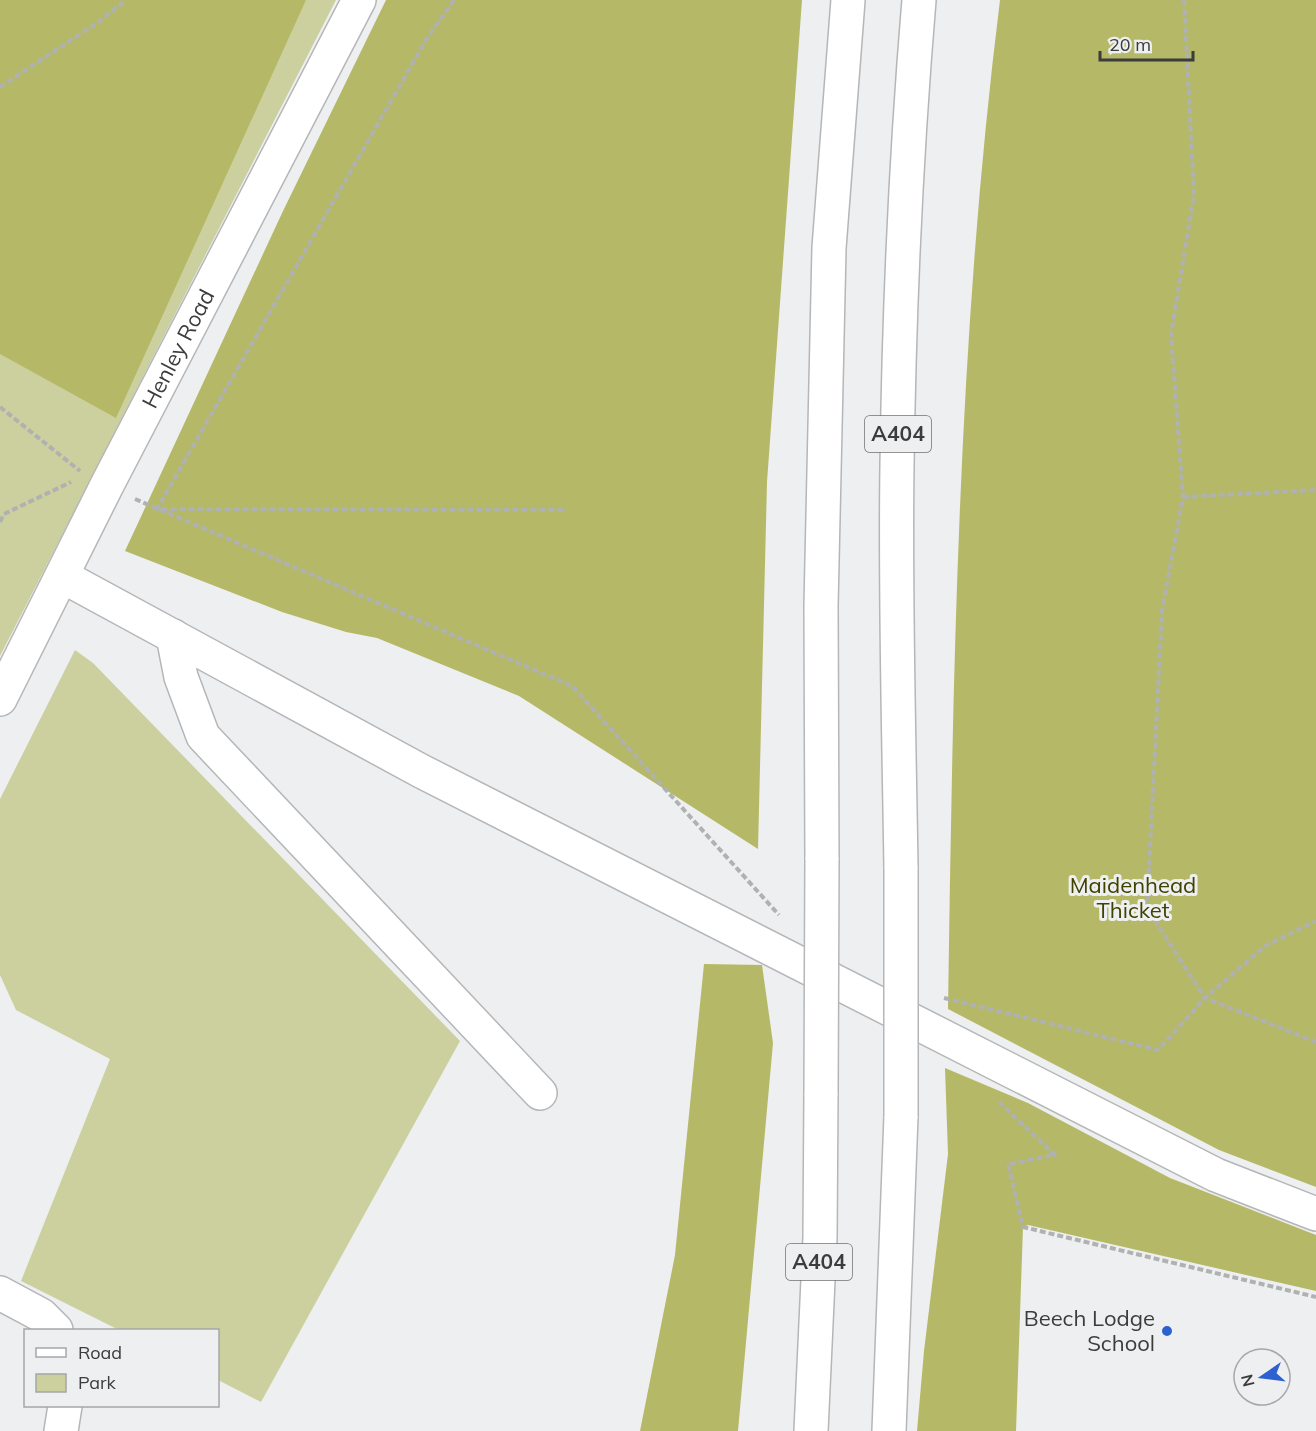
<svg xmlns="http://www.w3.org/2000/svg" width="1316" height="1431" viewBox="0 0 1316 1431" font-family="Mulish,sans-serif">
<rect width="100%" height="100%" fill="#eeeff0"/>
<path fill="#ccd09e" d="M0,0H336L0,656Z
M75,650L93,663L460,1041L261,1402L218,1380V1330H119L21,1281L110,1059L16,1010L0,975V799Z"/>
<path fill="#b5b967" d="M0,0H306L116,418L0,354Z
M386,0H802L767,482L758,849L519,696L377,638L346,632L282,612L125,551L283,211Z
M1000,0H1316V1187L1219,1150L948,1009C953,672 958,335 1000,0Z
M704,964L762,965L773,1043L738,1431H640L675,1255Z
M945,1068L1028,1103L1170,1178L1316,1235V1291L1028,1225L1023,1227L1016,1431H917L924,1351L948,1154Z"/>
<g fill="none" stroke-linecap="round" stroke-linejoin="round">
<g stroke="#b5b6b8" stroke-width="36">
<g id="minor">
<path d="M62,576L421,771L1216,1175L1316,1214"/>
<path d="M173,636L181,677L203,736L540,1093"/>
<path id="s1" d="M0,699L107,485L359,0"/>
<path d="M0,1293L41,1315L56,1330"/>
<path d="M61,1431L65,1406"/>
</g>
</g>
<g stroke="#b5b6b8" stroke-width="36">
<path id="highway" d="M822,860L821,606L829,248L848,0
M901,869C899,734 895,600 897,466C899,310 906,155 919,0
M811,1431L820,1237L821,1093
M889,1431L901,1116"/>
</g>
<path stroke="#b0b1b1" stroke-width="4" stroke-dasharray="6 3" stroke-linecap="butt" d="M454,0L426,40L157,509L567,510
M1184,0L1194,195L1171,334L1183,497L1162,611L1147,908L1205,998L1316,1042
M0,87L97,23L126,0
M0,407L80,471
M1183,497L1316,490
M135,499L572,686L779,915
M0,522L4,514L71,482
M944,998L1158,1050L1205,998L1265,946L1316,921
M999,1102L1055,1155L1008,1164L1023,1227L1316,1297"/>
<use href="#minor" stroke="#fff" stroke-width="33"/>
<use href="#highway" stroke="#fff" stroke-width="33"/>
<g stroke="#b5b6b8" stroke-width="36" stroke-linecap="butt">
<path id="highway-bridge" d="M901,869V1116
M821,1093L822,860"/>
</g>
<use href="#highway-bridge" stroke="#fff" stroke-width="33"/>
</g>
<circle fill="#2e61d0" stroke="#eeeff0" stroke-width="2" cx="1167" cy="1331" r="6"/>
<g text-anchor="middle" stroke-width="6" stroke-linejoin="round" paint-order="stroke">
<g fill="#eeeff0" stroke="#717272" stroke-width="1.5">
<rect x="865" y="416" width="66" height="36" rx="4.5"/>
<rect x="786" y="1244" width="66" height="36" rx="4.5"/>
</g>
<g font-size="21" font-weight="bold" fill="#3b3c3c">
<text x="898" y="441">A404</text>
<text x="819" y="1269">A404</text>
</g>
<g font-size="22" fill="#3b3c3c" stroke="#eeeff0">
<text dy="8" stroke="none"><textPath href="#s1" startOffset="393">Henley Road</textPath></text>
</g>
<g font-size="22" fill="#404200" stroke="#eeeff0">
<text x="1133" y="893">Maidenhead<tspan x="1133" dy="25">Thicket</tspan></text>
</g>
<g font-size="22" fill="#3b3c3c" stroke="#eeeff0" text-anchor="end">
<text x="1155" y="1326">Beech Lodge<tspan x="1155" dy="25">School</tspan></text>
</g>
</g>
<rect x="24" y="1329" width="195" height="78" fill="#eeeff0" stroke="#a6a7a8" stroke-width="1.5"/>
<rect x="36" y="1348" width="30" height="9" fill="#ffffff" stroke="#a6a7a8" stroke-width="1.5"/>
<text x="78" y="1359" font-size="18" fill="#3b3c3c">Road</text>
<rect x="36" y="1374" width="30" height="18" fill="#ccd09e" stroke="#a6a7a8" stroke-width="1.5"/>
<text x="78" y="1389" font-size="18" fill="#3b3c3c">Park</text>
<g transform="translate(1262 1377) rotate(256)"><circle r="28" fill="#eeeff0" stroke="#a6a7a8" stroke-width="1.5"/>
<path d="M0-4.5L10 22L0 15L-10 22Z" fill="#2e61d0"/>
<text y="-9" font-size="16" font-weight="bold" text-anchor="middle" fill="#3b3c3c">N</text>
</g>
<path d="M1100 51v9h93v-9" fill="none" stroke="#3b3c3c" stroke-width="3"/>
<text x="1109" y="51" font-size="18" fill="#3b3c3c" stroke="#eeeff0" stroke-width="4.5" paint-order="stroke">20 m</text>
</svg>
